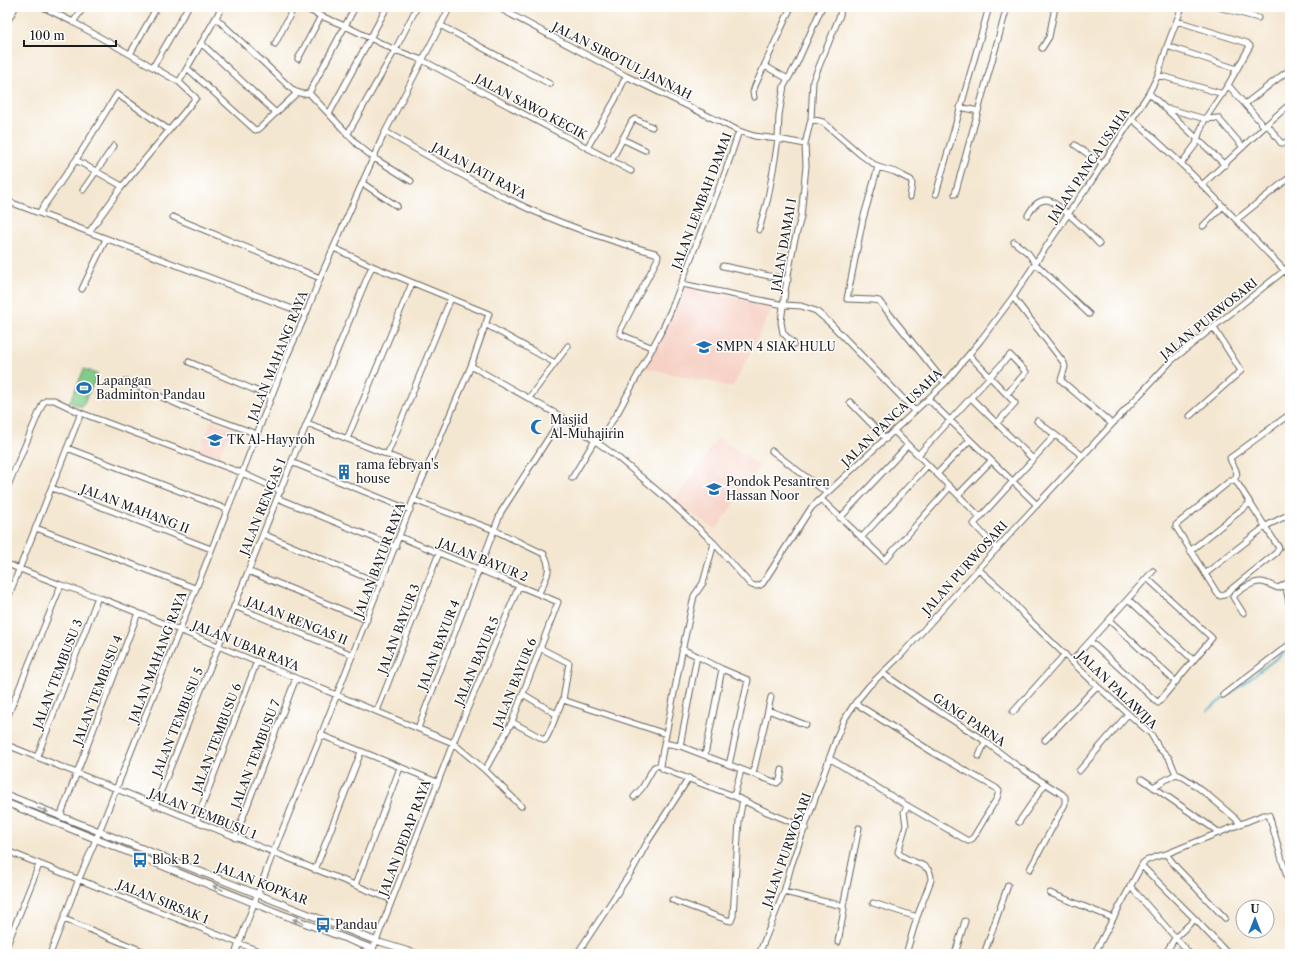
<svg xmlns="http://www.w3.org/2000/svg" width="1297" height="961" viewBox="0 0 1297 961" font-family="'Libre Caslon Text',serif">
<rect width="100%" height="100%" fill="#fff"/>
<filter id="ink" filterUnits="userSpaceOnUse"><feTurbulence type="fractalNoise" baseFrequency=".025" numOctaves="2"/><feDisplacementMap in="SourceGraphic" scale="8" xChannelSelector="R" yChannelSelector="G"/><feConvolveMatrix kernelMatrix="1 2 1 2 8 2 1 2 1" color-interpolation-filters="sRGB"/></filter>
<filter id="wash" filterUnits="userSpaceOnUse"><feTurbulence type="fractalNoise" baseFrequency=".012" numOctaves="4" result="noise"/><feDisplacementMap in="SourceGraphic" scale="16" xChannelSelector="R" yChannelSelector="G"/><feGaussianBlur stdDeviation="0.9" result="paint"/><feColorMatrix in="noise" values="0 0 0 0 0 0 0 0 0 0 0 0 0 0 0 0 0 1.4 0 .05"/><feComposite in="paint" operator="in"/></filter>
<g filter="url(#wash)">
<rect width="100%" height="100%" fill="#f4e7d1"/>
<path fill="#f7d1c6" d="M684,287L773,307L733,387L645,368Z
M211,421L231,428L218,460L199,452Z
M718,438L760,466L716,530L674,502Z"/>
<path fill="#81cc8a" stroke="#4e7453" d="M84,369L98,374L82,407L70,402Z"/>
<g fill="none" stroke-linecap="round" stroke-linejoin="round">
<path stroke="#41a8c1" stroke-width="2" d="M1207,711L1290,648"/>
</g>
</g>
<g filter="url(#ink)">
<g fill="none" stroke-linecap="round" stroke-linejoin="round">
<g stroke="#68635b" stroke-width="7">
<path id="minor" d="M43,7L73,22L179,82
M303,7L321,16
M355,7L345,26L395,50L422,60L631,171
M387,7L329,114L358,145L374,158L411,181
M497,7L626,76L739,131L754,136L778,139L805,144L811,119L813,81L840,15L841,7
M1218,7L1258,18
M216,18L294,91L303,94L309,93L345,26L321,16L298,59
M1177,21L1247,43L1250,46L1228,85L1205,119L1199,134L1196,144L1181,164
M73,22L84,7
M440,25L550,84
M201,43L276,113
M275,44L294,7
M1167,46L1237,69
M1042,48L1049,37L1055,7
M130,54L157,7
M765,66L788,79
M153,67L188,7
M187,68L255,130L259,129L297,93
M1158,75L1223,94
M1228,85L1264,126
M309,93L329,114
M1149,93L1225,165
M754,97L753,92L755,86L791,7
M1245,104L1285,73
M960,107L978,111
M1167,109H1170L1205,119L1218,118L1243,147
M811,119L823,122L861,155L878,167L863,219L847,299L873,300L879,301L945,383
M1132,119C1189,167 1238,223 1290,276
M1267,124L1281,143H1285L1290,139
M386,132C428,156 469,180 512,201C557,223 607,240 655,253L658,256L657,260L621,329L620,333L622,335L653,348
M347,135L395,50L417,7
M622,139L645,150
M1075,145L1102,164
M587,148L615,100L626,76
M76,160L122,186
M611,161L632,121L635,119L652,127
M878,167L895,172L911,180L912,184L910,197
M362,183L397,206
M1202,185L1275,117L1290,104
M83,190L114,146
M936,194L989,7
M955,194L1007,7
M7,201L306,314
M39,213L76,160L117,94L169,130
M1028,215C1032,208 1037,200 1047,200C1057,201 1091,235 1099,244
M173,217L320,278
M1236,220L1290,177
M1203,226L1223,206
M759,230L768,198L775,159L778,139L779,115L784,86L796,65L822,7
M89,232L120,189L196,98L179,82L222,7
M1014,242L1028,253L1036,264L1089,314
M723,266L788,280
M682,284L784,305L801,306L816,311L830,323L915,411
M82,289L106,239
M1013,297L1064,363L1065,367L1061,380L1064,383L1112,424
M485,324L555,363
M794,344L783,333L781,322L785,291L794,243L801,217L806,166L805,144
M969,355L1015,403L997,423
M189,362L271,397
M471,366L562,417L616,456L666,498L697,527L714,543L750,584C755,587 759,587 763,583L811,508L945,383L980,341L1013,297L1068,214L1089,185L1149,93L1158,75L1167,46L1182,7
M126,381L186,408L257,434
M529,398L568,346
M971,398L1033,459
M928,399L1037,505
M850,402L886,439
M1190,416L1241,371L1214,328
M1037,421L1083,456
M307,423L426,470
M894,431L980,517
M347,439L412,283
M598,442L618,412L664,326L674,303L699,237L725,173L739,131
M67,448L226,509
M772,451L827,493
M387,455L451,298
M918,455L1010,355L1026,372L1007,394
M291,462L410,510
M937,474L970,440
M572,478L595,440
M1230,481H1235L1238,484L1279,548L1276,553L1224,595L1220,596L1217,593L1176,527V525Z
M1233,481C1242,471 1232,468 1230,458L1290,414
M7,488L43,403L47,400H54L81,413L242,473L281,491
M52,488L211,549
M958,495L991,461
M277,498L396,547
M821,499L885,560L950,487
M414,500L494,530L544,554C553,570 546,578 539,593
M840,518L908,445
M36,528L195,588
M263,534L381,584
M400,537L558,602L512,722L485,770
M861,538L928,465
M714,543L703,583L694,596L684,642L660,765L663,769L734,796L767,812L806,828
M997,549L974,524L1055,435
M1190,551L1250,503
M7,564L61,585L98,597L138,613L453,743L485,770L521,806
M978,569L1003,591L1025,616L1097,686L1151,734L1159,748L1169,758L1176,774C1189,777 1223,808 1236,819L1240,824
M248,571L367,620
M1205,574L1266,526L1290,514
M1285,584L1290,607
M1128,599L1193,660
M7,600L81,413
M234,606L353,655
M1243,613L1233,597C1239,590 1253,581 1262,582C1268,583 1272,586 1278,588L1290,582
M1109,620L1176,682
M1090,641L1158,703L1212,638L1147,578
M540,648L569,663L563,700L666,734
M697,656L722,669L748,680L729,765
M1072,661L1153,571
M882,673L921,700L982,739L1016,765L1062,794L1065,797V804L1030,869
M523,694L556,714
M1223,695L1290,644
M768,710L806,725
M377,711L439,553
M1013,712L1065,654
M7,718L61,585
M512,722L545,740C553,727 556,713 563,700
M418,728L501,512L562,417
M321,735L437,782
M1045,740L1097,686
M664,743L680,746L777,783L780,780L782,770
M7,745L392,900
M680,746L697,656L682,649
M705,755L722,669
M979,756L985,742
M37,757L98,597
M829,758L906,805L968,841L973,838L997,798L999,791L996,788L934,753L855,703
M1079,771L1128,714
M753,774L771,697
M1142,779L1220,833
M1153,787L1176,774
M734,796L741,770
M634,797L642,788L654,767L660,765
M155,806L307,423L372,266
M60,817L138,613
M196,822L257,661
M1019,822L1045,784
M235,838L296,678
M7,851L266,954
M1166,854L1263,815H1269L1290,887
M1142,866L1195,919
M315,870L361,752
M355,885L400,768
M1130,886L1190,954
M784,892L843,906
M1050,893L1113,918
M672,900L727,920L731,921L733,916L739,821L742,804L745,801
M873,903L917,917
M64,919L150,954
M376,941L419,954
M838,942L844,910L843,906L859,828
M7,945L39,865
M50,954L79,879L99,832L242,473L287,356L306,314L320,278L383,136L450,7
M235,954L273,853L321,735L414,498L471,366L489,314L372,266L334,248
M371,954L453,743L519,586
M577,954L633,869L648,841L689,778
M759,954L784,892L791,866L838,734L844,720L855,703L869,686L902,654L1018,525L1171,361L1290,266
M906,954L917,917L931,880C932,860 907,865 898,852L906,825L904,812L908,806
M955,954L965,921
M984,954L1008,885
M1094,954L1143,863C1149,858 1158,856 1166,854L1177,868L1225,918
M1165,954L1175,938L1195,919L1228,954"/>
</g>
<g stroke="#68635b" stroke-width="8">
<path id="tertiary" d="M7,21L15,7
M7,795L376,941
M7,803L276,912L373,949"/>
</g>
<use href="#minor" stroke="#fff" stroke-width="5"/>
<use href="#tertiary" stroke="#fff" stroke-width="6"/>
</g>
<defs><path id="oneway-solid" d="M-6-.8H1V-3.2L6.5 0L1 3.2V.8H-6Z"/></defs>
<g fill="#999">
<use href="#oneway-solid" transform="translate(43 810) rotate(22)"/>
<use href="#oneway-solid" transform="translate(218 888) rotate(-158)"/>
<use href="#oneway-solid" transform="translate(298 921) rotate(-159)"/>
</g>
</g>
<defs>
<g id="school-bare" transform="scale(1.2)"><path d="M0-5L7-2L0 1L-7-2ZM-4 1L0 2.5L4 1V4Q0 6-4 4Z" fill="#1f6fb2" stroke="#fff" stroke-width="2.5" paint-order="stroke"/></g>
<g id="stadium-bare" transform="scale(1.2)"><path d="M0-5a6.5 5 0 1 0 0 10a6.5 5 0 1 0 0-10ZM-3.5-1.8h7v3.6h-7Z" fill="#1f6fb2" stroke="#fff" stroke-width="2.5" paint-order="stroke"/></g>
<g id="mosque-bare" transform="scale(1.2)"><path d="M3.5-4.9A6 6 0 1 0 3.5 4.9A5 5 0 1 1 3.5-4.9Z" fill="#1f6fb2" stroke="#fff" stroke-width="2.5" paint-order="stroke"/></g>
<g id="building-bare" transform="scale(1.2)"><path d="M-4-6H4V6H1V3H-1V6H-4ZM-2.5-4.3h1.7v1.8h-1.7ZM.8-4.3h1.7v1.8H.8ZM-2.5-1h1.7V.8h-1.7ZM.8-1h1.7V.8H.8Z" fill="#1f6fb2" stroke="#fff" stroke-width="2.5" paint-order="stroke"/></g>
<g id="bus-bare" transform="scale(1.2)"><path d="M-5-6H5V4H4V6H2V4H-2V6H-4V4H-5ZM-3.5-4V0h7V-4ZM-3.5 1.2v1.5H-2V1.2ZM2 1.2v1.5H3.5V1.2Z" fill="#1f6fb2" stroke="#fff" stroke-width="2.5" paint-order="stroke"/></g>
</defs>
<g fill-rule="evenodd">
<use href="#school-bare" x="704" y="347"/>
<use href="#stadium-bare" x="84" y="388"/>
<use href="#mosque-bare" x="538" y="427"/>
<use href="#school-bare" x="215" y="440"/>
<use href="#building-bare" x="344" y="472"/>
<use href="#school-bare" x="714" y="489"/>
<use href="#bus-bare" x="140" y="860"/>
<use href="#bus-bare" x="323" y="925"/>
</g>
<g text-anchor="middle" stroke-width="3" stroke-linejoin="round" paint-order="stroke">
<g font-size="12" fill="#1c1c1c" stroke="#fff">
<text transform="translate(622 61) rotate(27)" y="4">JALAN SIROTUL JANNAH</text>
<text transform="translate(531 107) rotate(28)" y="4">JALAN SAWO KECIK</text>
<text transform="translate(1089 165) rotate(-56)" y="4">JALAN PANCA USAHA</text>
<text transform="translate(479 171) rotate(28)" y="4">JALAN JATI RAYA</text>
<text transform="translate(702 201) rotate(-69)" y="4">JALAN LEMBAH DAMAI</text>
<text transform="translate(784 245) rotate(-80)" y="4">JALAN DAMAI I</text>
<text transform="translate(1209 319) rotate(-39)" y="4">JALAN PURWOSARI</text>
<text transform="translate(278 356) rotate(-68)" y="4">JALAN MAHANG RAYA</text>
<text transform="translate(892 418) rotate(-44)" y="4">JALAN PANCA USAHA</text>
<text transform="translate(263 507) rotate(-68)" y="4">JALAN RENGAS I</text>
<text transform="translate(135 509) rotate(21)" y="4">JALAN MAHANG II</text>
<text transform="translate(380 560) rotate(-69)" y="4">JALAN BAYUR RAYA</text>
<text transform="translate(483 560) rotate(22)" y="4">JALAN BAYUR 2</text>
<text transform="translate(965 568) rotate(-48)" y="4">JALAN PURWOSARI</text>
<text transform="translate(297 621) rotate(22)" y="4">JALAN RENGAS II</text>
<text transform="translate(399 629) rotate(-69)" y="4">JALAN BAYUR 3</text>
<text transform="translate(439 645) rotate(-69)" y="4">JALAN BAYUR 4</text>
<text transform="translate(246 646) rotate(22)" y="4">JALAN UBAR RAYA</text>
<text transform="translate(158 657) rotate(-69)" y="4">JALAN MAHANG RAYA</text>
<text transform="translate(477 661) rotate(-67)" y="4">JALAN BAYUR 5</text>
<text transform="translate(58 674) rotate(-69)" y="4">JALAN TEMBUSU 3</text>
<text transform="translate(515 683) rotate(-68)" y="4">JALAN BAYUR 6</text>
<text transform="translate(98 690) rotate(-69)" y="4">JALAN TEMBUSU 4</text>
<text transform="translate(1117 690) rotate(44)" y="4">JALAN PALAWIJA</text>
<text transform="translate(969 720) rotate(34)" y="4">GANG PARNA</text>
<text transform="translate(178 722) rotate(-68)" y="4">JALAN TEMBUSU 5</text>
<text transform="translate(217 738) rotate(-69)" y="4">JALAN TEMBUSU 6</text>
<text transform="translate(256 754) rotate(-69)" y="4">JALAN TEMBUSU 7</text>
<text transform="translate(203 814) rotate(22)" y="4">JALAN TEMBUSU 1</text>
<text transform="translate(405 838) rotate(-69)" y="4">JALAN DEDAP RAYA</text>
<text transform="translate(787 850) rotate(-70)" y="4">JALAN PURWOSARI</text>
<text transform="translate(262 884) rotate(21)" y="4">JALAN KOPKAR</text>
<text transform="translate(163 902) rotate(22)" y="4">JALAN SIRSAK 1</text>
</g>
<g font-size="12" fill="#1c1c1c" stroke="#fff" text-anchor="start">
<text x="716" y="351">SMPN 4 SIAK HULU</text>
<text x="96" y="385">Lapangan<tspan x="96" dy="14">Badminton Pandau</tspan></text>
<text x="550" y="424">Masjid<tspan x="550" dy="14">Al-Muhajirin</tspan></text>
<text x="227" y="444">TK Al-Hayyroh</text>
<text x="356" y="469">rama febryan's<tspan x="356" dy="14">house</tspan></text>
<text x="726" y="486">Pondok Pesantren<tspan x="726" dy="14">Hassan Noor</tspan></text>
<text x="152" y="864">Blok B 2</text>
<text x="335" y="929">Pandau</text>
</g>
</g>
<rect width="1297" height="961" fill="none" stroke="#fff" stroke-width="24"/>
<g transform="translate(1255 919)"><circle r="19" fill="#ffffff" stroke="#a4a4a4"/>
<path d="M0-3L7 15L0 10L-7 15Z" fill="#1f6fb2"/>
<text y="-6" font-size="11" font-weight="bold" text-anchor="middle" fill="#1c1c1c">U</text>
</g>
<path d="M24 40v6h92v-6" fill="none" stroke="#1c1c1c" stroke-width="2"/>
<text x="30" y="40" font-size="12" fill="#1c1c1c" stroke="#ffffff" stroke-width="3" paint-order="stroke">100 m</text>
</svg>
